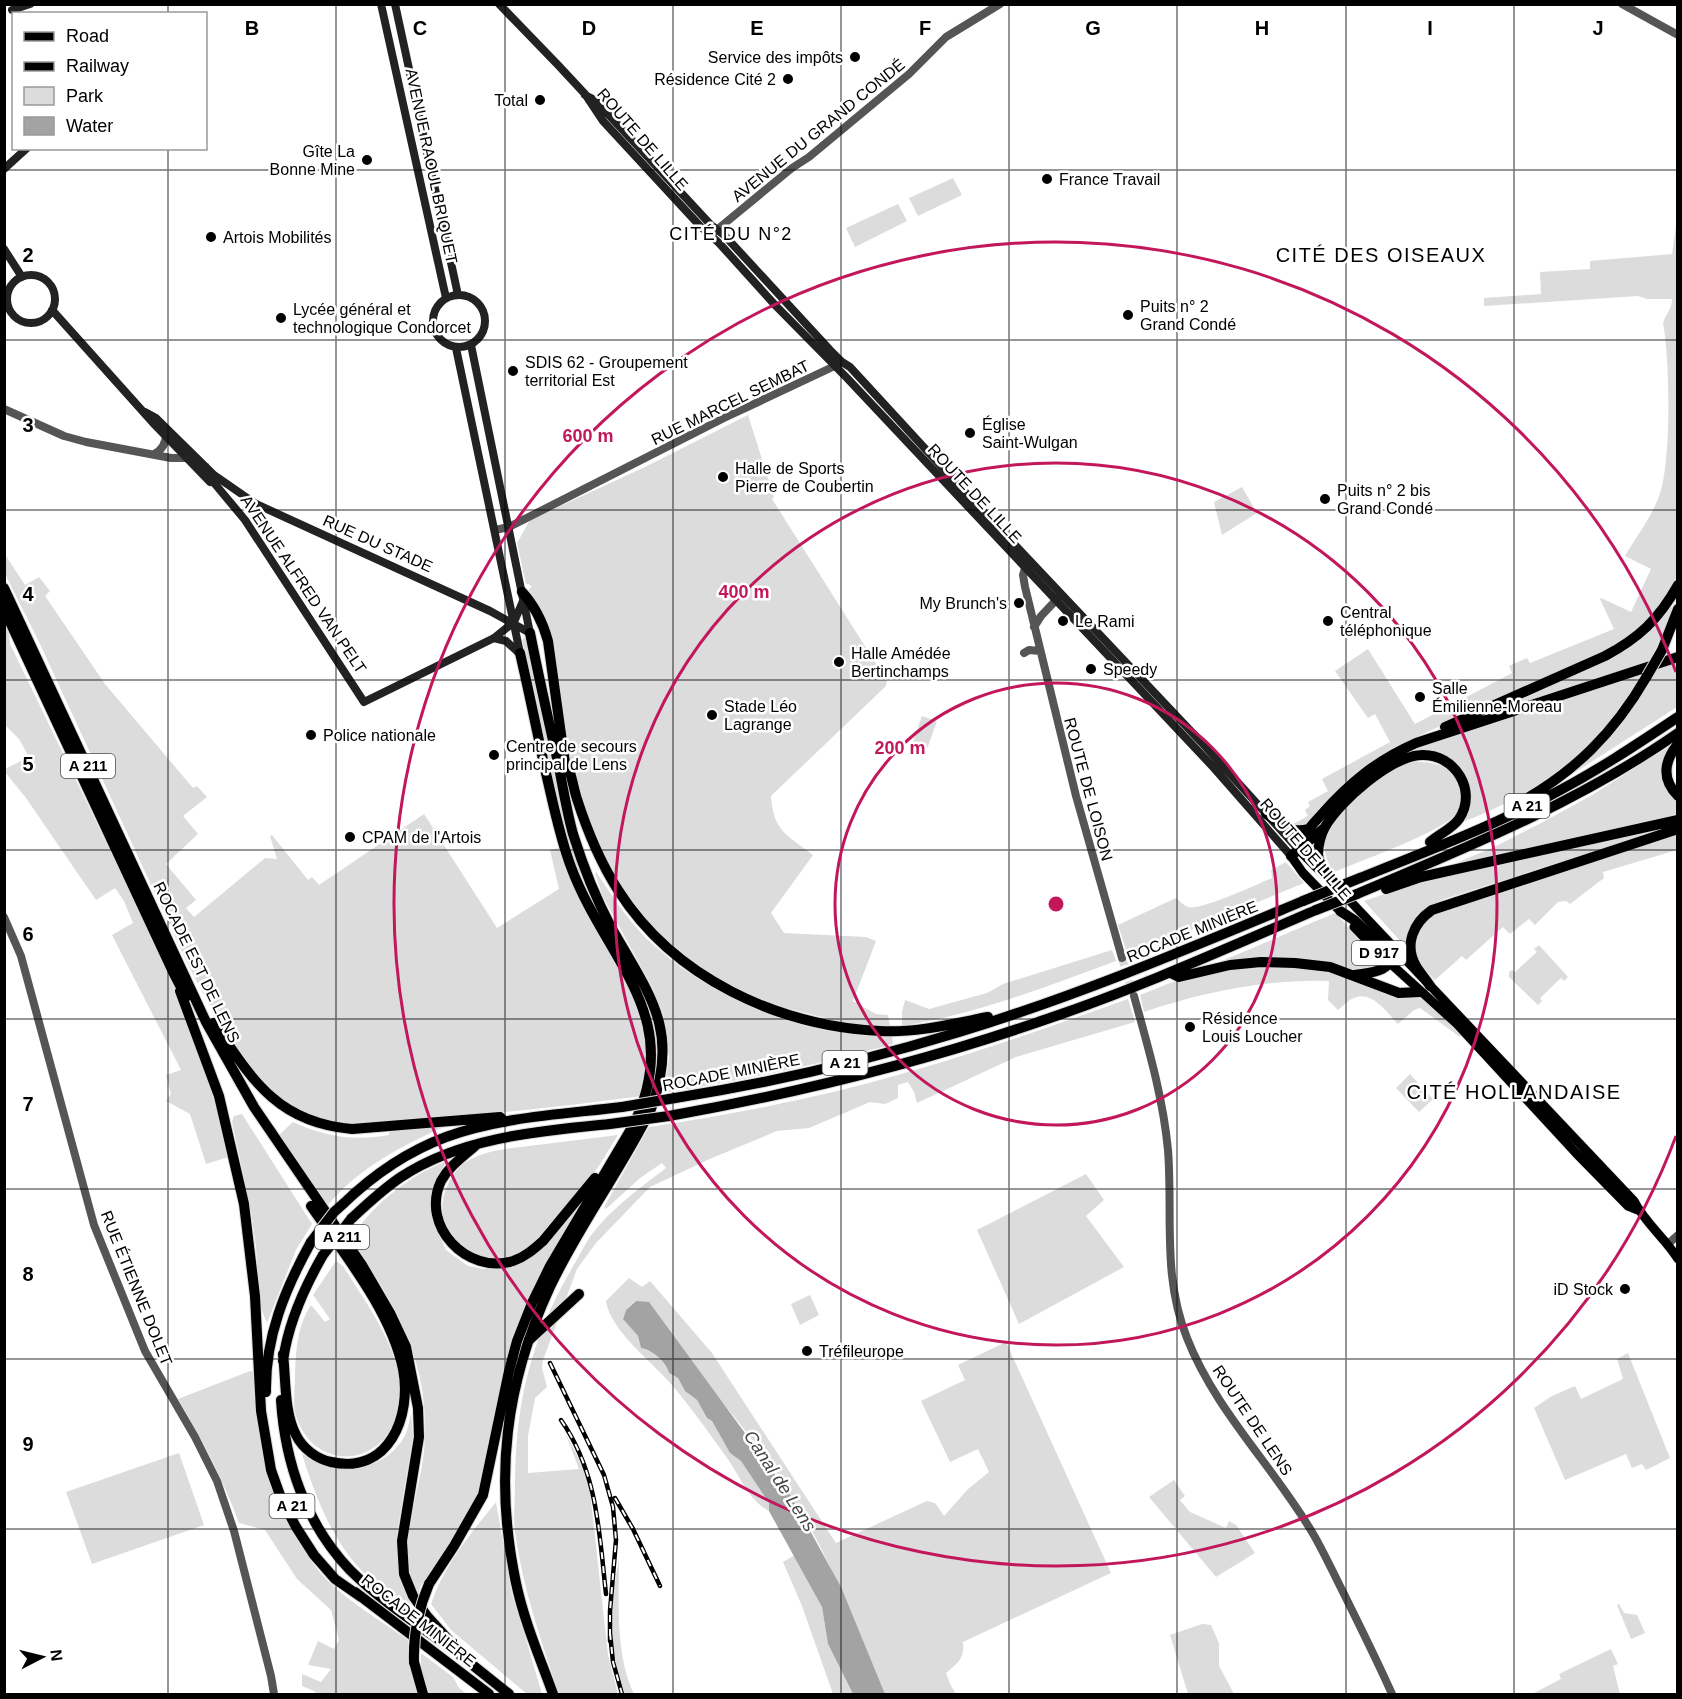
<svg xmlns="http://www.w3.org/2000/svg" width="1682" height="1699" viewBox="0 0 1682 1699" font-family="Arial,sans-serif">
<rect width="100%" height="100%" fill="#fff"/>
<path fill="#dcdcdc" d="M953,178L962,195L918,216L909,198Z
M898,204L907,221L855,247L846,228Z
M1677,218L1678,574L1665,601L1648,621L1626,639L1597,655L1403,743L1375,759L1346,781L1302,828L1290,826L1308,816L1305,810L1310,806L1308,802L1328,791L1322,779L1390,742L1375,714L1368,718L1335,671L1368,649L1415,724L1512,673L1509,666L1527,658L1530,663L1614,629L1600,599L1601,598L1631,612L1651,569L1625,556C1636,537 1650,519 1658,499C1672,467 1670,359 1663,323C1666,314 1672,309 1672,299H1647L1638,296L1484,306V298L1541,294L1540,272L1590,269V261L1672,254Z
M748,415L774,497L772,499L887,681L886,686L771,796C773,831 787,835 813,855L771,913L784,933L866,937L876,941L853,1001L876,1014L888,1015L890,1026L845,1023L782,1007L721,983L669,943L633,904L610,868L595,838L571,766L552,636L547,621L529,591V589L532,587L529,584H526L517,543L530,520L645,467Z
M1242,487L1257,513L1222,535L1214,502Z
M4,553L25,585L39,577L50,591L45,596L105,684L193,788L197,786L207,797L183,816L198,834L166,864L196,900L186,908L194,917L265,858L277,859L270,836L272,835L308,880L312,877L319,885L424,814L497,928L559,889L550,850L559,848L581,903L627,982L640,1011L647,1054L642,1096C576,1105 509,1112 442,1118C409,1121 374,1127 342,1124C332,1124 302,1115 294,1110C247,1078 215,1015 189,967L39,642L5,574Z
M1670,606L1673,607L1666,628L1649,662L1487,716L1486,712L1605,659Z
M4,623L9,633L10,644L169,972L203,1062L232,1156L206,1164L190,1114L166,1101L171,1094L166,1075L181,1070L112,935L133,923L124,901L115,888L96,900L26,798L5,772V769L29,757L19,739L5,725Z
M524,638L527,639L564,812L601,915C570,871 560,814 549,763C540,722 531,681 522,640Z
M1677,661V707L1574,773L1573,771L1655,669Z
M1643,672C1637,683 1633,695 1626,704C1585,761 1525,799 1460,823L1469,795L1448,758L1398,760L1413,748Z
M922,716L937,721L927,749L912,744Z
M1670,746L1665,758L1677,800V818L1455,867L1454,864L1494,847L1543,822L1592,795Z
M1414,762C1429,762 1447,763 1455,778C1461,789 1463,803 1456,814C1444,831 1358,862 1334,872C1325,861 1322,844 1327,832C1334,815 1376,779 1392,770C1399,766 1406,764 1414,762Z
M1641,833L1642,836L1444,899L1438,902L1440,906L1409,935L1403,944L1364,901L1419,882Z
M1677,834V850L1603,872L1604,878L1570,904L1566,901L1558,902L1535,925L1529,919L1510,934L1503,927L1466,960L1462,956L1435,980C1421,966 1409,949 1418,929C1421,923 1430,917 1435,912Z
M1286,862L1304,883L1128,956L1118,925L1176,898C1180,901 1183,905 1188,907C1200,911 1258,884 1272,878L1271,870Z
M596,872C611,894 627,919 646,938C709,998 805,1039 892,1036L893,1044C818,1065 741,1080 664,1093L669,1057L663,1014L651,985L603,897L595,873Z
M1335,913L1383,963L1365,972L1217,963Z
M1539,945L1568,977L1564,981L1561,978L1540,998L1542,1001L1538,1005L1509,977V972L1512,970L1515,972L1537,952L1534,949Z
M1112,950L1116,961C1045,987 977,1014 902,1026V1012L905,1000L929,1009L987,993L1003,984Z
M1268,965L1329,972L1424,997L1463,1034L1460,1037L1420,1008L1414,1010L1398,1024C1387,1013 1372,990 1354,998C1348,1000 1343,1006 1338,1010L1328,1000L1329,981C1266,979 1203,992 1144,1012L1140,995L1170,983L1210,972Z
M1128,999L1135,1022L1016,1057L917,1103L914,1092L908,1082L898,1085V1098L885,1104L870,1102L809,1128L777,1131L712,1158L650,1187L596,1243L577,1269L543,1360L542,1368L547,1387L535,1398L528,1436V1473L579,1469L566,1435L582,1464L590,1491L608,1655L618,1694H559C541,1641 523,1589 515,1532C513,1518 515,1502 515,1487C515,1405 530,1341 571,1270C578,1258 584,1245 592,1234C612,1208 640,1188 666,1168L662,1163L640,1178L606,1209L604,1207L649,1127C736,1114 823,1097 908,1072C982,1051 1055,1025 1128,999Z
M1410,1074L1433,1099L1419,1112L1396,1088Z
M242,1114L312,1224L296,1250L267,1323L260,1306L256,1247L251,1211L232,1122L234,1116Z
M293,1122C326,1137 353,1141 389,1135V1131L448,1125C404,1145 359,1167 328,1205L279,1135Z
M618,1135C610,1147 603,1161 594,1173C584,1188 571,1202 559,1215C548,1228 538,1241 523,1250C497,1266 459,1257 446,1227C436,1207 447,1174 466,1162C485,1149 515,1148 537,1145C564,1142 591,1138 618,1135Z
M452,1159L445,1164L435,1181L431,1203L433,1221L446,1250L468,1266L484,1269L494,1267L543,1246L578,1207L522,1316L481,1490L442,1557L421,1585L418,1595C394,1548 419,1500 424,1451C432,1367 397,1306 351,1239C373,1203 414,1172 452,1159Z
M1086,1174L1104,1200L1086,1216L1124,1267L1019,1324L977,1230Z
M336,1261L343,1266C363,1298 389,1333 398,1371C401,1388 400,1410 393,1425C377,1459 336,1467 310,1441C303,1433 297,1422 295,1412C293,1401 295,1387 295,1376C296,1351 297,1326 311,1305L325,1322L330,1319L313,1295Z
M629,1278L642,1287L650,1281L712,1353L836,1543L927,1501L935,1503L944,1516L968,1489L989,1472L978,1449L950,1462L921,1401L965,1380L958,1365L1006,1342L1111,1573L963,1642C965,1658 958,1663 946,1673L950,1684L956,1694H885C857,1627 831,1559 792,1497C748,1426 689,1364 635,1301L626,1310L623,1318L638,1336L641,1348C653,1350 665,1362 669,1373L678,1378L685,1391L697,1400L707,1418L712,1421L730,1453L741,1461L769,1503V1511C749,1501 740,1476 727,1458C709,1433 691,1407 671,1384C652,1362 610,1330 606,1301Z
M810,1295L819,1315L800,1325L791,1304Z
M1628,1353L1670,1458L1646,1470L1642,1464L1632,1468L1626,1454L1565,1480L1534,1408L1552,1396L1575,1386L1581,1399L1623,1379L1617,1359Z
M250,1371H255C258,1437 265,1491 302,1547C310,1559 319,1573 330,1583C354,1605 382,1622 408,1640L409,1663L419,1694H317L314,1691L302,1686V1674L321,1682L331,1669L308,1665L318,1641L334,1649L339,1640L331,1610L297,1579L265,1530L239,1523C223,1479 202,1439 178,1399Z
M411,1413L413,1437L397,1533L402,1579L411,1602L408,1605C397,1597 384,1590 373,1581C336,1551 316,1499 302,1454C334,1474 380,1475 403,1439C408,1432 409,1422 411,1413Z
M179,1453L204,1525L92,1564L66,1492Z
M1174,1480L1185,1496L1180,1500L1190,1512L1226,1528L1229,1521L1236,1525L1255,1553L1216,1577L1149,1497Z
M496,1502L512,1595L516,1605L542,1694H527L451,1630L431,1604C444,1565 471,1533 496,1502Z
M795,1555L822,1607L828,1644L853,1694H833L802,1606L783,1562Z
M619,1559C619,1604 615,1653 634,1694H625C608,1651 610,1604 619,1559Z
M1619,1604L1624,1613L1637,1615L1645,1633L1631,1639L1617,1605Z
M1202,1624L1211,1625L1219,1643V1666L1234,1694H1188L1170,1635Z
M1611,1649L1618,1664L1613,1666L1620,1694H1532L1561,1679L1559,1674Z
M421,1653L453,1677L459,1688L467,1694H429L421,1668Z"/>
<path fill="#a3a3a3" d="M636,1301L649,1302L791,1496L841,1587L885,1694H853L828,1644L822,1607L769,1511V1503L741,1461L730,1453L712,1421L707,1418L697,1400L685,1391L678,1378L669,1373C666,1362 653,1350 641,1348L638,1336L623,1319L626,1310Z"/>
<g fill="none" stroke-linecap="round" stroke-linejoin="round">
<path stroke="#d9d9d9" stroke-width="8" stroke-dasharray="8 4" stroke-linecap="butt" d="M1122,958L1132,991"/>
<g stroke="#dbdbdb" stroke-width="10">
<path id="primary" d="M1298,849L1324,875
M1291,856L1303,873L1337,908
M1334,884L1634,1201C1645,1223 1665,1238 1678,1259
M1354,927L1380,954L1457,1024L1576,1153L1628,1206L1638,1210"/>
</g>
<g stroke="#dbdbdb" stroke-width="12">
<path id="trunk" d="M529,1340L579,1294"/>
</g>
<g stroke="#dbdbdb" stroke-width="12">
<path id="motorway" d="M4,588L206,1022L254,1107L362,1265L390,1313L406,1347L418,1408L419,1437L402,1541L404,1574L413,1596L427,1616L465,1658
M522,592C535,606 543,623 548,641L566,770
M4,609L173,972L186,997
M530,633C539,678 549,723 559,767C563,789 567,812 573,834C583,866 595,897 611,927C648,993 681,1029 651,1109C621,1170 579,1225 550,1287C505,1384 494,1478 516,1583C524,1621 540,1658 553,1694
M1662,650L1678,609
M1445,727L1605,656C1639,638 1659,619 1678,585
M1678,744C1664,761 1661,779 1678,796
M567,764C572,775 573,787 577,799C587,830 600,862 618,890C674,978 778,1026 880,1031C916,1033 952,1024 988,1017
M1517,804C1575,772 1614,733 1647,676
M1266,814C1284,824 1287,834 1309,829
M1298,849C1302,835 1312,825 1321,815C1349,783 1377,760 1416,743L1678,657
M1291,856L1323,829
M1360,878C1423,853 1488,828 1549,796C1594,773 1636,745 1678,717
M1339,889C1332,879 1319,868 1318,854C1318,846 1321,834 1325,827C1340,801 1391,756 1422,755C1455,754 1478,791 1459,819C1452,829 1439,834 1430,842
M1386,889L1421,877L1678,820
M1357,894C1468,847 1579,802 1678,733
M1340,911L1354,920L1384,948L1396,952
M1171,973L1179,977L1230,965L1261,962L1295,963L1330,967L1399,993L1420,992
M1355,975C1373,972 1388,973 1396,952L1401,950
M1430,986C1426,979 1420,973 1416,966C1404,945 1413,923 1432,910L1678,829
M180,991L219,1096L244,1204L255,1296L261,1411L271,1470L281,1498L296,1527L314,1555L335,1579L361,1597
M214,1023C252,1080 278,1123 352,1129L500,1117L505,1122
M681,1097C775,1082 868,1060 959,1032C1077,996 1190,948 1303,901
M669,1116C798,1093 924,1062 1047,1019C1139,988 1227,948 1316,910
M476,1145C464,1156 449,1166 441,1181C420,1226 467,1275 513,1261C525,1257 534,1249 543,1241L595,1178
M343,1204C373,1175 406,1152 446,1137C499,1117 565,1114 622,1107
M351,1219C367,1204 383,1189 401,1177C461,1137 540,1131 610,1124
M283,1354C286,1380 284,1412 296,1435C303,1449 317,1459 331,1462C389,1475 412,1416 403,1369C391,1311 344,1254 311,1206
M283,1361C288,1323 304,1288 323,1255
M266,1392C265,1337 285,1289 311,1242
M281,1400C285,1463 306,1524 350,1570C379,1599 414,1622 448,1646
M429,1584L454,1546L483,1495L509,1371L517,1341L532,1303L550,1266L634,1124C686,1015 606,961 571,867C559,835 553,802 545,769C537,731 529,692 520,653
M355,1592L489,1694
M460,1655L509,1694
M414,1662L423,1694"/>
</g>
<path stroke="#555" stroke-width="8" d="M1622,4L1678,35
M713,233L792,168L809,157L909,74L946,37L1000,4
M4,409L64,436L86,442L171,458H187
M154,454C162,450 166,443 166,434
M495,530L509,527L724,418L839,364
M1029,567L1025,568L1023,575L1025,587L1076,796L1122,958
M1034,627L1041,616L1060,596
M1024,653L1029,650L1040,651
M4,917L21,956L94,1225L145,1351L195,1437L217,1481L234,1531L271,1676L274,1694
M1134,996C1148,1047 1163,1097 1168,1150C1173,1215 1162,1276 1187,1338C1215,1410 1273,1466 1312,1532C1321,1547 1329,1564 1337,1580C1356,1618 1375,1656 1392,1694
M1668,1244L1678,1235"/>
<path stroke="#222" stroke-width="8" d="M381,4L446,298
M395,4L458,295
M499,4L558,65L585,94L603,121L700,226L719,243L775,305L847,378L1214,768L1291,856
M12,10L30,4
M585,95L595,100L710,224L725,236L830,350L842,362L850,367L964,491L1203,744L1298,849
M4,169L27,148
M4,249L22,277
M7 299a24 24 0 1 1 48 0a24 24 0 1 1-48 0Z
M433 321a26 26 0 1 1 52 0a26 26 0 1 1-52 0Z
M52,310L155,425L210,482
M471,345L530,633
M456,348L520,653
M145,412L156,418L214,475L256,504L490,611L530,633
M206,467L215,484L245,520L364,702L494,638L514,622L523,601
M494,638L506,641L519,653"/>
<use href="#primary" stroke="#000" stroke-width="9"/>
<use href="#trunk" stroke="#000" stroke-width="10"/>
<use href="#motorway" stroke="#000" stroke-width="10"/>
<g stroke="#000" stroke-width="4.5">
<path id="rail" d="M550,1363L604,1475L613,1507L616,1540L610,1611V1641
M561,1420C598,1473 599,1532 606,1594
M615,1498L633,1529L660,1586
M610,1633L613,1662L622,1694"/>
</g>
<use href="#rail" stroke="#fff" stroke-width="2" stroke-dasharray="7" stroke-linecap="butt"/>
<g stroke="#dbdbdb" stroke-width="12" stroke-linecap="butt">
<path id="motorway-bridge" d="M1647,676L1662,650
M1303,901L1360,878
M1316,910L1357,894
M622,1107L681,1097
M610,1124L669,1116
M311,1242L334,1212L343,1204
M323,1255L351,1219
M414,1662C413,1634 418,1610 429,1584"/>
</g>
<use href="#motorway-bridge" stroke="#000" stroke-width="10"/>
</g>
<path fill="none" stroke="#000" stroke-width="1.5" stroke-opacity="0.55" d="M168,4V14M336,4V1694M505,4V1694M673,4V1694M841,4V1694M1009,4V1694M1177,4V1694M1346,4V1694M1514,4V1694M168,148V1694M4,170H1678M4,340H1678M4,510H1678M4,680H1678M4,850H1678M4,1019H1678M4,1189H1678M4,1359H1678M4,1529H1678"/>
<g fill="none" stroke="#c2185b" stroke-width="3">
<circle cx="1056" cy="904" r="221"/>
<circle cx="1056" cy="904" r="441"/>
<path d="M1676 1136A662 662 0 1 1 1676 672"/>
</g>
<g fill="#000" stroke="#fff" stroke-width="2">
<circle cx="855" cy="57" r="6"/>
<circle cx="788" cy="79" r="6"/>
<circle cx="540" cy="100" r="6"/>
<circle cx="367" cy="160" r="6"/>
<circle cx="1047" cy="179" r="6"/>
<circle cx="211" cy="237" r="6"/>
<circle cx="1128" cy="315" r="6"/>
<circle cx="281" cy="318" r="6"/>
<circle cx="513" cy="371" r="6"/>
<circle cx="970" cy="433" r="6"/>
<circle cx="723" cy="477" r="6"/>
<circle cx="1325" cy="499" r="6"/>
<circle cx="1019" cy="603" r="6"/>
<circle cx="1063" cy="621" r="6"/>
<circle cx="1328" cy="621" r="6"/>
<circle cx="839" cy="662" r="6"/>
<circle cx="1091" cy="669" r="6"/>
<circle cx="1420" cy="697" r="6"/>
<circle cx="712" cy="715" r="6"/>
<circle cx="311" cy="735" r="6"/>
<circle cx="494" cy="755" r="6"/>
<circle cx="350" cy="837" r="6"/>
<circle cx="1190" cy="1027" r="6"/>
<circle cx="1625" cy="1289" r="6"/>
<circle cx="807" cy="1351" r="6"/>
</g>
<g text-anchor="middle" stroke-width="5" stroke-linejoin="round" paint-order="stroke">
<g fill="#fff" stroke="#4c4c4c" stroke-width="1.5">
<rect x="61" y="754" width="54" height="24" rx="4.5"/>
<rect x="1504.5" y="794" width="45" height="24" rx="4.5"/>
<rect x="1352" y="941" width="54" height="24" rx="4.5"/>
<rect x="822.5" y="1051" width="45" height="24" rx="4.5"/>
<rect x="315" y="1225" width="54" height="24" rx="4.5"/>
<rect x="269.5" y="1494" width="45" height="24" rx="4.5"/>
</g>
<g font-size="15" font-weight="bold" fill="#000">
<text x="88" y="771">A 211</text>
<text x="1527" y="811">A 21</text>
<text x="1379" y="958">D 917</text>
<text x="845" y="1068">A 21</text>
<text x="342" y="1242">A 211</text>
<text x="292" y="1511">A 21</text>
</g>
<g font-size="16" fill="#000" stroke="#fff" text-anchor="start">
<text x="843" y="63" text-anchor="end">Service des impôts</text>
<text x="776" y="85" text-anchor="end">Résidence Cité 2</text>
<text x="528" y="106" text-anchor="end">Total</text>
<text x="355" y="157" text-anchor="end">Gîte La<tspan x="355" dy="18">Bonne Mine</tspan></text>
<text x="1059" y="185">France Travail</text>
<text x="223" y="243">Artois Mobilités</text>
<text x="1140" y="312">Puits n° 2<tspan x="1140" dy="18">Grand Condé</tspan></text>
<text x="293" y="315">Lycée général et<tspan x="293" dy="18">technologique Condorcet</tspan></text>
<text x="525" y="368">SDIS 62 - Groupement<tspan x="525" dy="18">territorial Est</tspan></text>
<text x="982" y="430">Église<tspan x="982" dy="18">Saint-Wulgan</tspan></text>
<text x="735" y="474">Halle de Sports<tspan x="735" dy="18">Pierre de Coubertin</tspan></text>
<text x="1337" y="496">Puits n° 2 bis<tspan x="1337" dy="18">Grand Condé</tspan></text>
<text x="1007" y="609" text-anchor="end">My Brunch's</text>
<text x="1340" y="618">Central<tspan x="1340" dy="18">téléphonique</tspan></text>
<text x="1075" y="627">Le Rami</text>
<text x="851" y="659">Halle Amédée<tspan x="851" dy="18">Bertinchamps</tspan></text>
<text x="1103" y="675">Speedy</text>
<text x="1432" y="694">Salle<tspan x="1432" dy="18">Émilienne-Moreau</tspan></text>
<text x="724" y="712">Stade Léo<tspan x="724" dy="18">Lagrange</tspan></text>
<text x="323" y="741">Police nationale</text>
<text x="506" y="752">Centre de secours<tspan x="506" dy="18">principal de Lens</tspan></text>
<text x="362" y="843">CPAM de l'Artois</text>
<text x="1202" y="1024">Résidence<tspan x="1202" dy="18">Louis Loucher</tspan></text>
<text x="1613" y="1295" text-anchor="end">iD Stock</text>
<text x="819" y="1357">Tréfileurope</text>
</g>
<g font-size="16" fill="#000" stroke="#fff">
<text transform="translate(818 130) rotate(-39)" y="6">AVENUE DU GRAND CONDÉ</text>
<text transform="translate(643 139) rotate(49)" y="6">ROUTE DE LILLE</text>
<text transform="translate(432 166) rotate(78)" y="6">AVENUE RAOUL BRIQUET</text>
<text transform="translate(730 402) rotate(-26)" y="6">RUE MARCEL SEMBAT</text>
<text transform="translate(975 493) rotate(47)" y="6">ROUTE DE LILLE</text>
<text transform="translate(378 543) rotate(24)" y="6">RUE DU STADE</text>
<text transform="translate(304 584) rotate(56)" y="6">AVENUE ALFRED VAN PELT</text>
<text transform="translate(1089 789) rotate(75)" y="6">ROUTE DE LOISON</text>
<text transform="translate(1306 849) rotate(49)" y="6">ROUTE DE LILLE</text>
<text transform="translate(1192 931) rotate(-22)" y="6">ROCADE MINIÈRE</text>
<text transform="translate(197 962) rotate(64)" y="6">ROCADE EST DE LENS</text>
<text transform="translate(731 1072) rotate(-11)" y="6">ROCADE MINIÈRE</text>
<text transform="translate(137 1288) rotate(68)" y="6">RUE ÉTIENNE DOLET</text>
<text transform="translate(1253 1420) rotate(56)" y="6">ROUTE DE LENS</text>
<text transform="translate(419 1620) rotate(38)" y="6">ROCADE MINIÈRE</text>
</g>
<g font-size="18" letter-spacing="1.5" fill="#000" stroke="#fff">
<text x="731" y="240">CITÉ DU N°2</text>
</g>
<g font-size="18" font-style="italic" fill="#444" stroke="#fff">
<text transform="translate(780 1481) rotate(57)" y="6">Canal de Lens</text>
</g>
<g font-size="20" letter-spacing="1.5" fill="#000" stroke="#fff">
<text x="1381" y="262">CITÉ DES OISEAUX</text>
<text x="1514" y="1099">CITÉ HOLLANDAISE</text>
</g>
</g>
<g font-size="20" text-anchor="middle" font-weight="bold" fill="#000" stroke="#fff" stroke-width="5" stroke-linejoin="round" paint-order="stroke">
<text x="252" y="35">B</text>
<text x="420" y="35">C</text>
<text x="589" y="35">D</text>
<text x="757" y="35">E</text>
<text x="925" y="35">F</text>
<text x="1093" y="35">G</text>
<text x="1262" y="35">H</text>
<text x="1430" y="35">I</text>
<text x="1598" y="35">J</text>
<text x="28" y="262">2</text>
<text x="28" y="432">3</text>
<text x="28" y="601">4</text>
<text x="28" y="771">5</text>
<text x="28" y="941">6</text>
<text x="28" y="1111">7</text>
<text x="28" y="1281">8</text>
<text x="28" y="1451">9</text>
</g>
<circle cx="1056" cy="904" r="9" fill="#c2185b" stroke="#fff" stroke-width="3"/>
<g font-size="18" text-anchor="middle" font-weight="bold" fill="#c2185b" stroke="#fff" stroke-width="5" stroke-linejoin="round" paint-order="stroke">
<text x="588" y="442">600 m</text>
<text x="744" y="598">400 m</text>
<text x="900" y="754">200 m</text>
</g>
<rect width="1682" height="1699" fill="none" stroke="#000000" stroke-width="12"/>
<rect x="12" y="12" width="195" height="138" fill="#ffffff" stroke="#999999" stroke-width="1.5"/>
<rect x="24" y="32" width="30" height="9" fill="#000000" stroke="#999999" stroke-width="1.5"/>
<text x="66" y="42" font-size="18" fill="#000000">Road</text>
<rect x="24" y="62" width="30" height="9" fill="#000000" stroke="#999999" stroke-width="1.5"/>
<text x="66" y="72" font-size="18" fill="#000000">Railway</text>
<rect x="24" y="87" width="30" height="18" fill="#dcdcdc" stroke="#999999" stroke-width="1.5"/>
<text x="66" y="102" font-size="18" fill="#000000">Park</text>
<rect x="24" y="117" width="30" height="18" fill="#a3a3a3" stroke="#999999" stroke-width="1.5"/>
<text x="66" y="132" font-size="18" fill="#000000">Water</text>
<g transform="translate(42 1657) rotate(83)" stroke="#ffffff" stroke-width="4.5" paint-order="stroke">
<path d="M0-4.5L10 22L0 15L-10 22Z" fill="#000000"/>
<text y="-9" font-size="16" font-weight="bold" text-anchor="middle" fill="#000000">N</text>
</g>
</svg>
